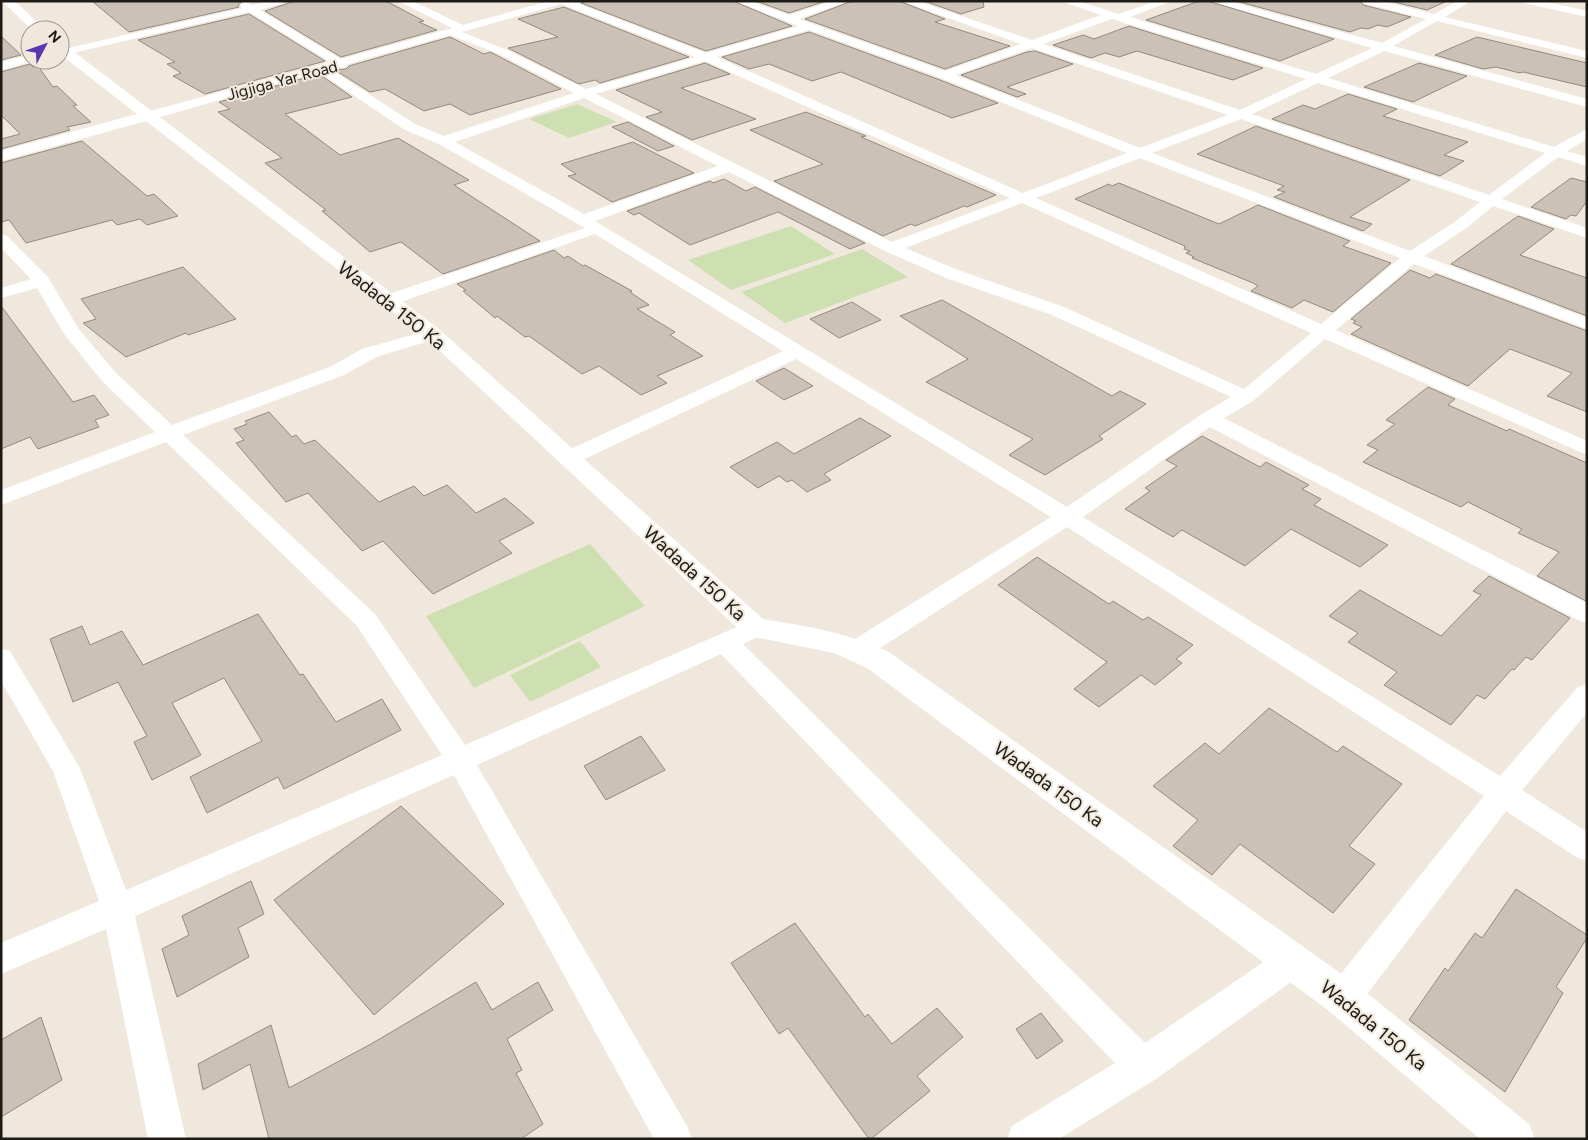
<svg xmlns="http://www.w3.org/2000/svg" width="1588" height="1140" viewBox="0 0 1588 1140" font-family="Figtree,sans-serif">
<rect width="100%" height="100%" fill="#f0e8dc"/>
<path fill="#cee0b2" d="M577,104L617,122L569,138L529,119Z
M791,226L835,254L731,290L688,260Z
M862,249L908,277L785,323L741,292Z
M590,544L645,606L474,688L426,616Z
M580,641L601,667L530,702L510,675Z"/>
<path fill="#cbc1b6" stroke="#938a80" d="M92,1H243L238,5L239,7L129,32Z
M295,1H386L424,21L419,22L437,30L341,57L265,11Z
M586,1H733L792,26L706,51L581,3Z
M756,1H826L789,13Z
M852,1H899L945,19L935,22L1010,46L945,69L805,19Z
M924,1H983L984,7L961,14Z
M1199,1H1208L1334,39L1280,61L1146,20Z
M1236,1H1360L1363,5L1411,17L1387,27L1378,25L1368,29L1361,28L1350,32Z
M1390,1H1447L1427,10Z
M564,7L689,57L600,83L595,80L579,84L508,48L558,37L518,19Z
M249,14L325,61L205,94L173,76L181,73L167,64L175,62L138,40Z
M1129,26L1263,68L1233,80L1137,51L1119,57L1105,53L1091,58L1053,45L1083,35L1094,39Z
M809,32L940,80L998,103L952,118L841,72L812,81L769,64L749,69L722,57Z
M1,36L21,55L1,60Z
M450,37L484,54L490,52L498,56L561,89L470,115L450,104L424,111L385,89L370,92L335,70L346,69L349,66Z
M1477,37L1587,63V87L1523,72L1520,73L1496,67L1483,69L1435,55Z
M1035,51L1073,64L1007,87L1026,94L1017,97L961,75L1027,52Z
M705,63L730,74L681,88L756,119L692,140L646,117L662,112L616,90Z
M1419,63L1467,76L1413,102L1364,87Z
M30,64L33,67L38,66L53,87L57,86L77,105L73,106L91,122L67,127L70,130L1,149V139L20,134L1,115V72Z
M319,74L352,97L285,114L340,155L398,138L469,180L454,185L540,241L443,274L401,242L370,252L322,211L326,210L265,163L282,158L218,112L230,109L219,102Z
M1348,94L1397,109L1383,116L1468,142L1444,155L1464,161L1440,176L1272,119L1303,105L1315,109Z
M806,112L866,136L861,137L996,195L967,207L964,206L915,226L911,224L883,236L774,181L823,164L750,130Z
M628,122L674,146L658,151L612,127Z
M1256,126L1410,180L1350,217L1372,224L1363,231L1274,197L1285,192L1277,190L1284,186L1197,154Z
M82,141L147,196L154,194L178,216L147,225L140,219L117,225L112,220L26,243L9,220L1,222V163Z
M633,142L694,173L612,202L568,176L576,174L561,164Z
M1571,178L1587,182V201L1576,216L1571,215L1566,219L1531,207Z
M724,179L746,191L755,187L865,243L850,249L778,212L690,245L639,213L634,215L627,211L710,181L713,183Z
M1119,183L1219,224L1258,205L1350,241L1343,246L1391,263L1333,312L1304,300L1292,308L1251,291L1258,286L1253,283L1192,258L1194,257L1186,253L1190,251L1184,249L1185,246L1075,199L1109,184L1112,186Z
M1518,216L1554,229L1520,255L1587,278V316L1451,264Z
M554,250L564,258L568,256L583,266L585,265L632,291L630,292L649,305L637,309L675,332L670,335L703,356L657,376L667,383L641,395L599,366L582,374L529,336L525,337L497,316L495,318L463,291L466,290L457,284Z
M183,267L236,319L188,335L186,333L126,357L83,323L96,319L81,299Z
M1410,270L1430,278L1436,274L1587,331V412L1547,396L1572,373L1510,349L1468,386L1351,334L1362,327L1353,323L1356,321L1351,319Z
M942,300L1112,396L1120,391L1146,404L1099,436L1103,439L1045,475L1009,455L1033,439L926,382L968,359L900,316Z
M852,302L881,320L839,338L810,319Z
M1,306L73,402L94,395L109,415L95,420L99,427L38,449L30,437L1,449Z
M784,368L813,386L784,400L756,381Z
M1428,387L1455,399L1448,405L1507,431L1509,429L1587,463L1586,601L1537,576L1559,552L1518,533L1522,529L1468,502L1461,507L1363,462L1378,450L1367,445L1395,424L1386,420Z
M269,412L292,437L296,435L304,444L315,440L379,502L414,486L424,496L447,485L476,513L505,498L534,523L499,541L512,553L433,594L383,541L362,551L308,493L286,502L236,443L244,440L234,429L247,424L245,421Z
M860,418L891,436L824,474L831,480L807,492L792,480L787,482L779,476L758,488L730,467L777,442L794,454Z
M1202,436L1260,467L1266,462L1309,485L1302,489L1321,499L1314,505L1388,545L1360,567L1291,529L1245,566L1182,530L1173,537L1125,509L1150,491L1145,488L1177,466L1166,460Z
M1037,557L1109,604L1113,601L1143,620L1148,617L1193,645L1176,659L1182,663L1155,685L1141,675L1099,707L1074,689L1107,662L998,585Z
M1489,576L1570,618L1532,660L1526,657L1514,670L1512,669L1485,699L1477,695L1451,725L1384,685L1397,672L1348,642L1358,633L1329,616L1360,590L1441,636L1481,595L1473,591Z
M258,614L300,675L303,674L336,722L382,699L401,730L284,789L278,777L207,813L190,777L262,741L224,678L172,703L201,755L152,780L134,742L147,736L118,682L73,702L50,639L82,626L90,645L122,631L143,665Z
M1269,708L1337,752L1343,746L1402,784L1349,846L1375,864L1333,913L1240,844L1212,875L1173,846L1198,820L1153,786L1205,743L1219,754Z
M641,736L665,770L606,800L584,766Z
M401,806L504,904L374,1015L274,900Z
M251,881L264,914L238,928L249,957L177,997L162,949L189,935L182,916Z
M1516,889L1587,935V938L1556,987L1563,993L1505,1092L1409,1020L1445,968L1448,971L1475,933L1482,938Z
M795,923L865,1017L868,1014L892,1044L937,1008L963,1037L917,1076L930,1091L871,1139H869L788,1028L779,1034L731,963Z
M476,982L492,1010L538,982L553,1010L507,1039L522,1070L516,1073L543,1124L521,1139H269L250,1064L203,1090L198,1064L271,1025L289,1088L371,1044Z
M1041,1013L1063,1041L1037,1059L1016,1029Z
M41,1017L62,1080L1,1117V1040Z"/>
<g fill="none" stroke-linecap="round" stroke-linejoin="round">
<path fill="#fff" fill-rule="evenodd" d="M269,1H289L260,10L341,59L452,28L398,1H412L463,25L549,1H572L706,53L798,26L735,1H750L789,15L833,1H850L799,19L945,71L1021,44L901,1H917L1032,40L1101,15L1061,1H1078L1119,14L1156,1H1172L1130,17L1316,74L1372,48L1210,1H1228L1382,43L1426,19L1363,3L1362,1H1381L1434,14L1458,1H1471L1445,17L1587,51V58L1437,21L1393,46L1587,99V107L1384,51L1328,78L1554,147L1587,129V139L1567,151L1587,157V166L1558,157L1502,199L1587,228V238L1493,206L1468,227L1424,256L1587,318V329L1414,264L1336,330L1587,441V455L1325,339L1253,401L1224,418L1587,603V623L1578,620L1210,427L1083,517L1500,776L1578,687L1587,684V713L1522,790L1587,832V861L1576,857L1506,811L1355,1010L1343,1014L1331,1010L1326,998L1331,986L1484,796L1067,527L868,656L859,658L850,656L846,649L850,642L1051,517L796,359L576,463L569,464L562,463L558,458L562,453L783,351L595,234L395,304L389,305L383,304L380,300L383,296L585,228L439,144L405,130L319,72L153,119H143L141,116L143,113L330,62L249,12L60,56V50L242,8L240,5L245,2L253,5ZM561,4L695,57L586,89L507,50L462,32ZM1112,19L1306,79L1240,110L1043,44ZM809,30L941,78L1127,153L1023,193L717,57ZM450,35L499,54L574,93L444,136L415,124L330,69L346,67L348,64ZM1032,48L1228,115L1140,148L956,75ZM705,61L1010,198L892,242L596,94ZM1318,83L1545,153L1489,195L1252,114ZM584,98L718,166L584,214L455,142ZM1241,119L1480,202L1456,221L1410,251L1152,153ZM1140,158L1400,258L1321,324L1036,198ZM729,172L885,251L946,278L1052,315L1231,397L1202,414L1067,507L595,221ZM1022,203L1311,333L1244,389L1064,307L958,270L905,248Z
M1523,1H1543L1587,11V17L1524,3Z
M30,55V60H35L34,61L1,70V62Z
M1,234L7,236L48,277L78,328L116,373L172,425L330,367L362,349L433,329L439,330L442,334L439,338L376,357L344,375L183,435L375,614L465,745L755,619L764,622L768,628L764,634L743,644L1145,1043L1281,950L1293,945L1305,950L1309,961L1305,972L1156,1079L1059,1139H1007L1012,1126L1115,1063L721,654L477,765L687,1126L692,1139H654L454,775L135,916L186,1139H148L106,929L1,974V943L99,901L53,771L1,681V649L10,651L80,768L126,890L442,755L357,626L166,442L1,505V490L155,432L102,381L64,334L37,288L1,298V288L31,279L1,248Z"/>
<path fill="#fff" fill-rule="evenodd" d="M2,1H15L45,30H32Z
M60,44L65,45L440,330L763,619C807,626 849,633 889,652L1357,985L1529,1124L1535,1139H1480L1329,1011L867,668L834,653L745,635L426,338L146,121L1,161V151L137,114L60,54Z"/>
</g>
<g text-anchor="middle" stroke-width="4" stroke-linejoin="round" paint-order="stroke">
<g font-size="16" fill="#1e1b17" stroke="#f0e8dc">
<text transform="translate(282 80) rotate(-15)" y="6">Jigjiga Yar Road</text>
</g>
<g font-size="19" fill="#1e1b17" stroke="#f0e8dc">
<text transform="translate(392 305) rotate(38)" y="7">Wadada 150 Ka</text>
<text transform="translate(695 573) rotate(42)" y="7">Wadada 150 Ka</text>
<text transform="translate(1049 784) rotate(36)" y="7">Wadada 150 Ka</text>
<text transform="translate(1374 1025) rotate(39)" y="7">Wadada 150 Ka</text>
</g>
</g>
<rect width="1588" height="1140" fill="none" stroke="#1e1b17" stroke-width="5"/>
<g transform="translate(45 45) rotate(49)"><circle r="24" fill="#f0e8dc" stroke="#9c968d"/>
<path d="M0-4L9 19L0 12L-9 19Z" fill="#5a37af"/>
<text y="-8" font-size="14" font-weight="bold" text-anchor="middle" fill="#1e1b17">N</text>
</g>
</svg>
